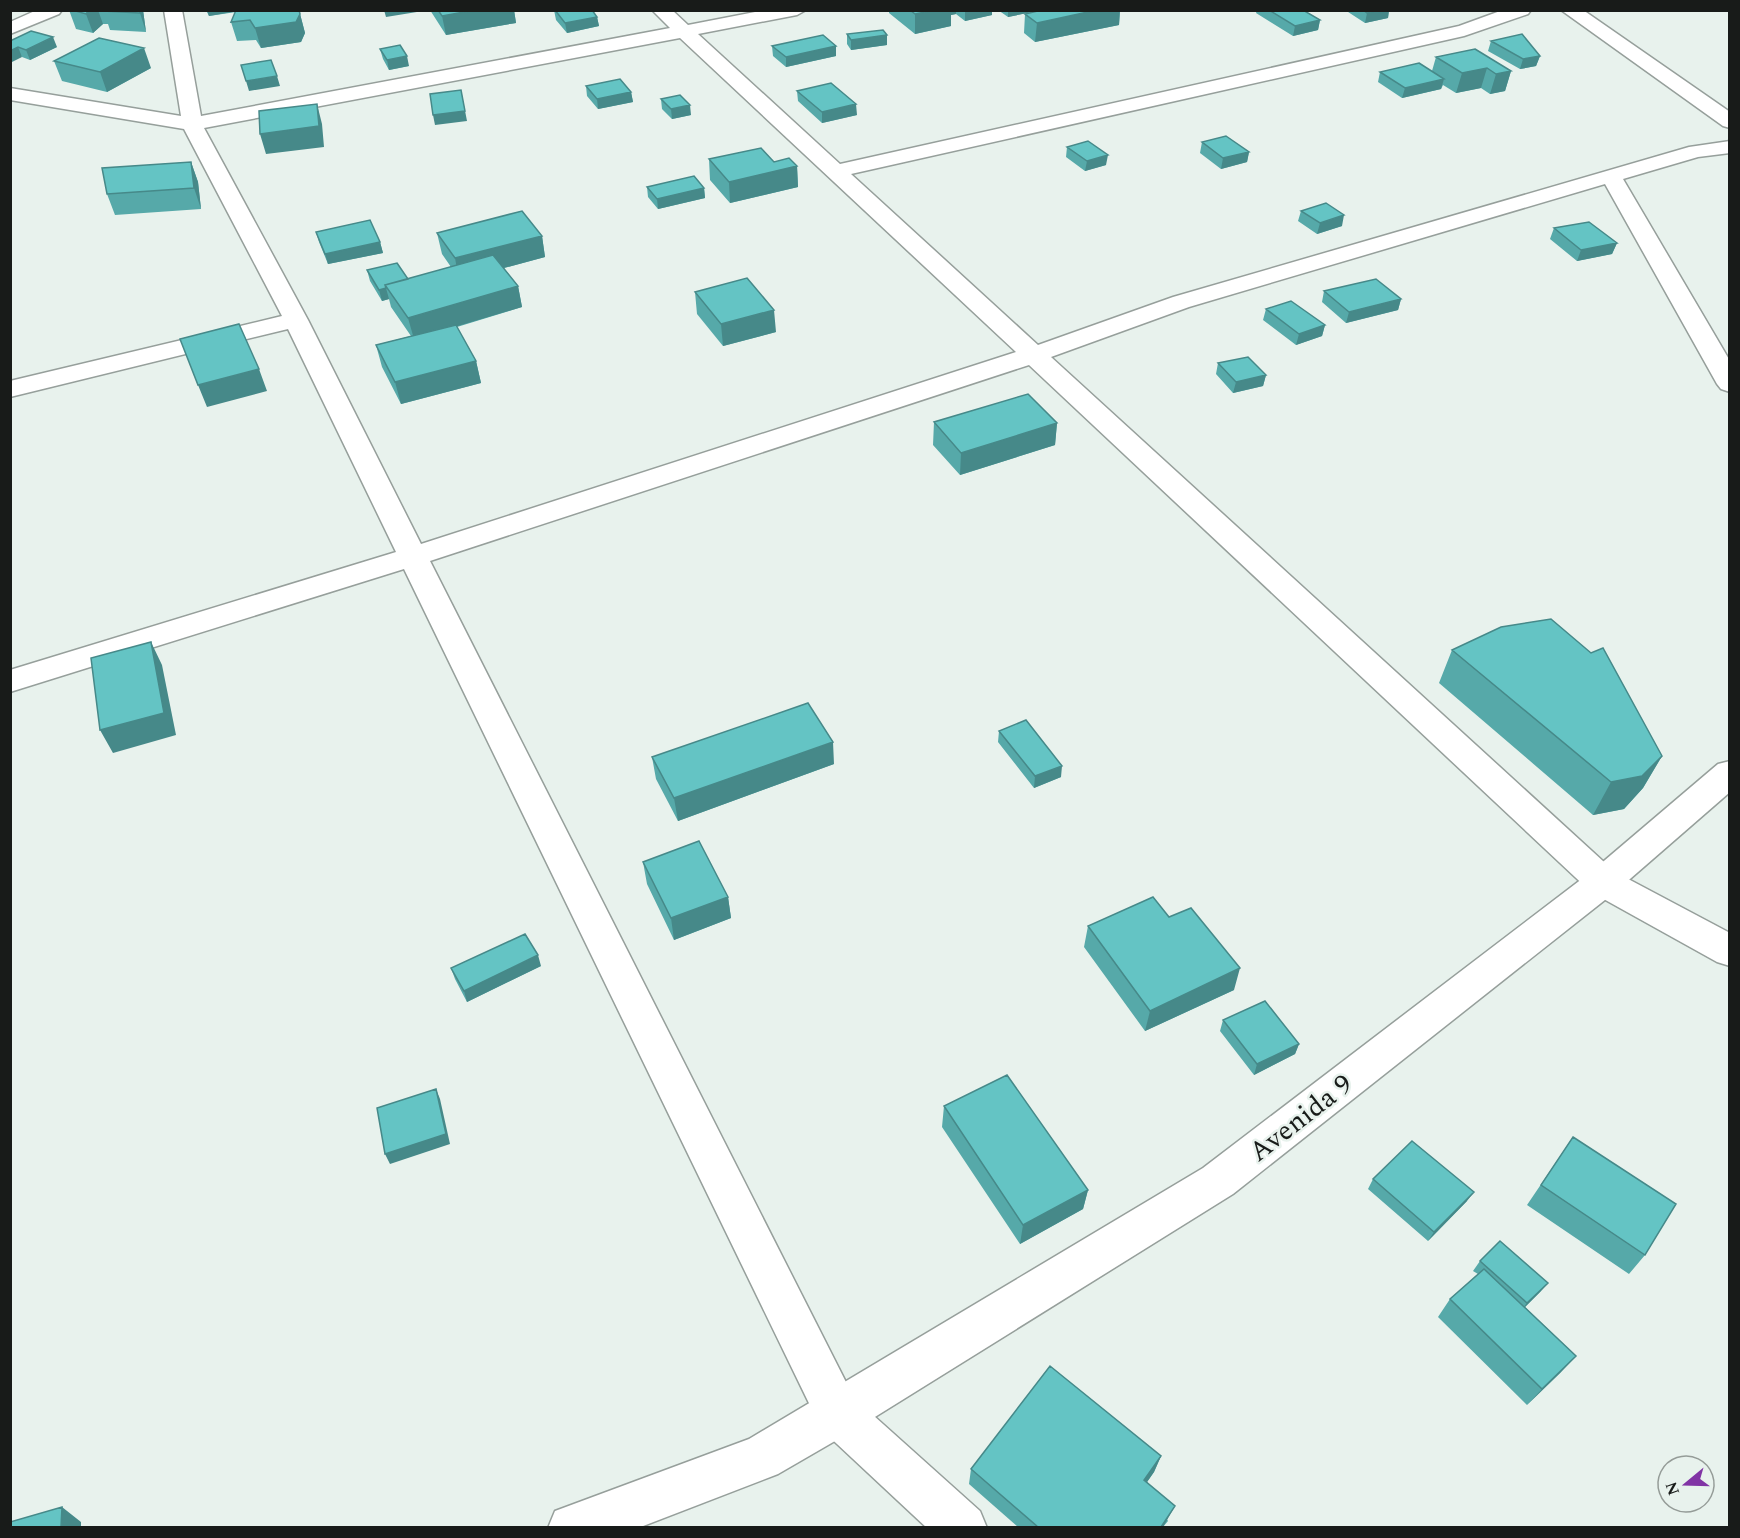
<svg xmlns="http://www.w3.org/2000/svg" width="1740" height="1538" viewBox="0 0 1740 1538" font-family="Spectral,serif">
<rect width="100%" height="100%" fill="#e8f2ed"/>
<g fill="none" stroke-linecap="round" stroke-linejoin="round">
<g stroke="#969f9b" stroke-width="3">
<path id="minor" d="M37,10H62L59,14L10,34V22Z
M164,10H182L201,116L670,28L652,10H672L688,25L765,10H806L797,15L698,34L840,164L1459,26L1503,10H1531L1528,14L1464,36L851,174L1038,345L1173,297L1689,147L1730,141V153L1698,157L1623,179L1730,361V392L1721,389L1717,384L1605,184L1189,307L1051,357L1615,872L1730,933V966L1717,962L1591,892L1029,365L430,561L854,1398L980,1511L987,1528H927L822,1430L404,569L10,692V670L396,552L288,329L10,397V381L282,316L184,129L10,100V88L181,116ZM680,38L1016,352L421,544L308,320L204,128Z
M1561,10H1583L1730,112V128L1723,126Z"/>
</g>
<g stroke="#969f9b" stroke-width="3">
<path id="major" d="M1730,761V792L1615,892L1233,1194L854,1430L778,1474L638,1528H548L555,1511L749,1439L1203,1168L1591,872L1718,764Z"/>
</g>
<use href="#minor" fill="#fff" fill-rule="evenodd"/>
<use href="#major" fill="#fff" fill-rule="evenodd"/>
</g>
<path fill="#56a9a9" d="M69,10H143L146,32L110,30L108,24H103L93,33L76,29Z
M206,10H299L305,33L301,42L261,48L256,40L237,41L231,22L236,12L209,16Z
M430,10H514L516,23L446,35Z
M554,10L597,17L599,26L567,33L556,20Z
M889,10H992V15L965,21L956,14L951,15V26L915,34L889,13Z
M998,10H1042L1008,17Z
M1042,10H1120L1119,25L1035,42L1024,33L1025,14Z
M1257,10H1303L1320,20L1318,30L1293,36L1256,13Z
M1345,10H1389L1388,18L1365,23Z
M847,34L887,35V45L851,50L847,44Z
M10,41L57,47L30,60L22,57Z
M1491,41L1540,56L1536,66L1520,69L1488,51Z
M772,46L836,56L786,67L773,56Z
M380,49L409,66L389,70L383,59Z
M1436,57L1511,71L1505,91L1490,94L1481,88L1456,93L1443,85L1441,89L1402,98L1378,82L1380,72L1432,71Z
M54,61L151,68L107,92L62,81Z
M586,86L631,92L633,102L598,109L587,96Z
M797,91L857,115L822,123L798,101Z
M661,99L691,115L672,119L662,109Z
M1202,142L1249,152L1247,162L1221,169L1200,153Z
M1067,147L1106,165L1085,171L1066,157Z
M709,159L774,162L797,166L798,187L730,203L710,180Z
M191,162L198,182L201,209L115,215L107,194Z
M647,187L704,188L705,198L658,209L648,197Z
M1301,211L1342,226L1317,234L1298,221Z
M1554,228L1617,243L1612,254L1577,261L1550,239Z
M316,232L380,242L383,253L328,264L319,242Z
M437,233L542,236L545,257L504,268L518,286L522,307L457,327L476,361L481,383L401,404L382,367L376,345L411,336L391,307L389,299L382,301L370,281L367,270L408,279L451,267L442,254Z
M1324,291L1401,299L1398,310L1346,323L1322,302Z
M695,292L776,332L723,346L697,314Z
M1266,309L1325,325L1322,336L1296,345L1263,320Z
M1218,363L1266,375L1263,386L1233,393L1216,374Z
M934,422L1057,423L1055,445L960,475L933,445Z
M1452,650L1662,756L1643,788L1624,809L1593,815L1439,683Z
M999,731L1061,777L1034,788L998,742Z
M652,757L834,764L678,821L656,779Z
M643,862L728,897L731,918L674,940L647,884Z
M1169,917L1234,990L1145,1031L1084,947L1088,926Z
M541,966L467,1002L455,979L451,968Z
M1223,1020L1299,1044L1295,1054L1254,1075L1220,1031Z
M944,1106L1088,1190L1083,1209L1020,1244L942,1127Z
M1573,1137L1645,1255L1629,1274L1527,1205Z
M1373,1179L1467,1201L1428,1241L1368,1189Z
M1480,1261L1548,1283L1540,1292L1525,1307L1576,1356L1560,1373L1527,1405L1438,1317L1450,1299L1478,1274L1473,1271Z
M1161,1456L1154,1472L1147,1482L1168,1521L1163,1527H1018L969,1484L971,1469Z"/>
<path fill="#468989" d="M89,10H98L103,24L93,33L86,14Z
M140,10H143L146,32L140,13Z
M207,10H244L209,16Z
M299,10L305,33L301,42L261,48L255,28Z
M384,10H423V11L386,17Z
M475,10H514L516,23L446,35L442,16Z
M935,10H956V14L951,15V26L915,34V14Z
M968,10H992V15L965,21V11Z
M1008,10H1042L1008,17Z
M1097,10H1120L1119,25L1035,42L1037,23Z
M1379,10H1389L1388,18L1365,23L1367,13Z
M597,17L599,26L567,33L565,23Z
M1320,20L1318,30L1293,36L1295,26Z
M887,35V45L851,50V40Z
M53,37L57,47L30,60L26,50Z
M836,46V56L786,67V57Z
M18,47L22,57L10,63V51Z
M144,48L151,68L107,92L100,72Z
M407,56L409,66L389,70L387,60Z
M1540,56L1536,66L1520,69L1523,59Z
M1487,68L1481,88L1456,93L1462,73Z
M1511,71L1505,91L1490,94L1496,74Z
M277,76L280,86L249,91L246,81Z
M1444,79L1441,89L1402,98L1405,88Z
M461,90L467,121L435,125L433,115Z
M631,92L633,102L598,109L597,99Z
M317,104L322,124L324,147L266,154L260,134Z
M856,104L857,115L822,123V112Z
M690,105L691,115L672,119L671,109Z
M1249,152L1247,162L1221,169L1223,158Z
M1108,155L1106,165L1085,171L1087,161Z
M191,162L198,182L201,209L194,188Z
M797,166L798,187L730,203L729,182Z
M704,188L705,198L658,209L657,199Z
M1344,215L1342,226L1317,234L1320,223Z
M542,236L545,257L459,280L455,258Z
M380,242L383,253L328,264L325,254Z
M1617,243L1612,254L1577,261L1581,250Z
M518,286L522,307L414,339L408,318Z
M386,288L389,299L382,301L379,290Z
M1401,299L1398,310L1346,323L1349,312Z
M774,310L776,332L723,346L721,324Z
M1325,325L1322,336L1296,345L1299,334Z
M476,361L481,383L401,404L395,382Z
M259,369L267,391L207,407L198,385Z
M1266,375L1263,386L1233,393L1236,382Z
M1057,423L1055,445L960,475L961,453Z
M151,642L162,665L176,735L113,753L100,730Z
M833,742L834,764L678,821L674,798Z
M1662,756L1643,788L1624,809L1593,815L1611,782Z
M1062,766L1061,777L1034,788L1035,776Z
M728,897L731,918L674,940L671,918Z
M538,955L541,966L467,1002L464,991Z
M1240,968L1234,990L1145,1031L1150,1011Z
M1299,1044L1295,1054L1254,1075L1257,1064Z
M436,1089L440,1099L450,1144L390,1164L385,1154Z
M1088,1190L1083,1209L1020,1244L1023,1225Z
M1474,1192L1467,1201L1428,1241L1434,1232Z
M1548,1283L1540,1292L1520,1312L1527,1303Z
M1576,1356L1560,1373L1527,1405L1542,1389Z
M1161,1456L1154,1472L1138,1495L1144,1480Z
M1175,1506L1163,1527H1161Z
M62,1507L81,1522V1527H61Z"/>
<path fill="#64c4c4" stroke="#468989" stroke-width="1.5" d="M72,10H89L86,14Z
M140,10V13L103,11V10Z
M236,10H299L300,14L296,22L255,28L250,20L231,22Z
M438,10H475L442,16Z
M555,10H592L597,17L565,23Z
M910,10H935L915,14Z
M1042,10H1097L1037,23L1025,14Z
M1269,10H1303L1320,20L1295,26Z
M1363,10H1379L1367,13Z
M883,30L887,35L851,40L847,34Z
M31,31L53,37L26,50L18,47L10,51V41Z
M1522,34L1540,56L1523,59L1491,41Z
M823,35L836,46L786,57L772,46Z
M99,38L144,48L100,72L54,61Z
M400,45L407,56L387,60L380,49Z
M1475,49L1511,71L1496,74L1487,68L1462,73L1436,57Z
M271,60L277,76L246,81L241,65Z
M1419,63L1444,79L1405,88L1380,72Z
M620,79L631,92L597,99L586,86Z
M831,83L856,104L822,112L797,91Z
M461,90L465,111L433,115L430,94Z
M680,95L690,105L671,109L661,99Z
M317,104L319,126L260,134L259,111Z
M1226,136L1249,152L1223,158L1202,142Z
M1088,141L1108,155L1087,161L1067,147Z
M761,148L774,162L789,158L797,166L729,182L709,159Z
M191,162L194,188L107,194L102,168Z
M694,176L704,188L657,199L647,187Z
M1326,203L1344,215L1320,223L1301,211Z
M522,211L542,236L455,258L437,233Z
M370,220L380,242L325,254L316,232Z
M1589,222L1617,243L1581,250L1554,228Z
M493,255L518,286L408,318L385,285Z
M397,263L408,279L385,285L386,288L379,290L367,270Z
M747,278L774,310L721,324L695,292Z
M1376,279L1401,299L1349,312L1324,291Z
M1291,301L1325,325L1299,334L1266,309Z
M239,324L259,369L198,385L180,339Z
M456,325L476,361L395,382L376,345Z
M1248,357L1266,375L1236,382L1218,363Z
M1028,394L1057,423L961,453L934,422Z
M1551,619L1591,653L1603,648L1662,756L1642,776L1611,782L1452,650L1501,627Z
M151,642L164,713L100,730L91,658Z
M808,703L833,742L674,798L652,757Z
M1026,720L1062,766L1035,776L999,731Z
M699,841L728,897L671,918L643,862Z
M1153,897L1169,917L1191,908L1240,968L1150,1011L1088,926Z
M525,934L538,955L464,991L451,968Z
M1265,1001L1299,1044L1257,1064L1223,1020Z
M1007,1075L1088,1190L1023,1225L944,1106Z
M436,1089L446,1134L385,1154L377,1108Z
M1573,1137L1676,1204L1645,1255L1541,1185Z
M1412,1141L1474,1192L1434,1232L1373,1179Z
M1500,1241L1548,1283L1527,1303L1480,1261Z
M1484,1269L1576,1356L1542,1389L1450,1299Z
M1050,1366L1161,1456L1144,1480L1175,1506L1161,1527H1038L971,1469Z
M62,1507L61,1527H10V1522Z"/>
<g text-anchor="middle" stroke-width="5" stroke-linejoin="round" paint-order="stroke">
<g font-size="28" fill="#181b19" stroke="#e8f2ed">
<text transform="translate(1300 1117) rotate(-38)" y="10">Avenida 9</text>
</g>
</g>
<rect width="1740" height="1538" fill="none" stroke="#181b19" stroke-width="24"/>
<g transform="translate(1686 1484) rotate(251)"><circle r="28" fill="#e8f2ed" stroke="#959c98" stroke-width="1.5"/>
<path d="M0-4.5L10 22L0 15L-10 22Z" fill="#8134a5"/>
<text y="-9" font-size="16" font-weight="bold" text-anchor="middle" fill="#181b19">N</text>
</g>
</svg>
